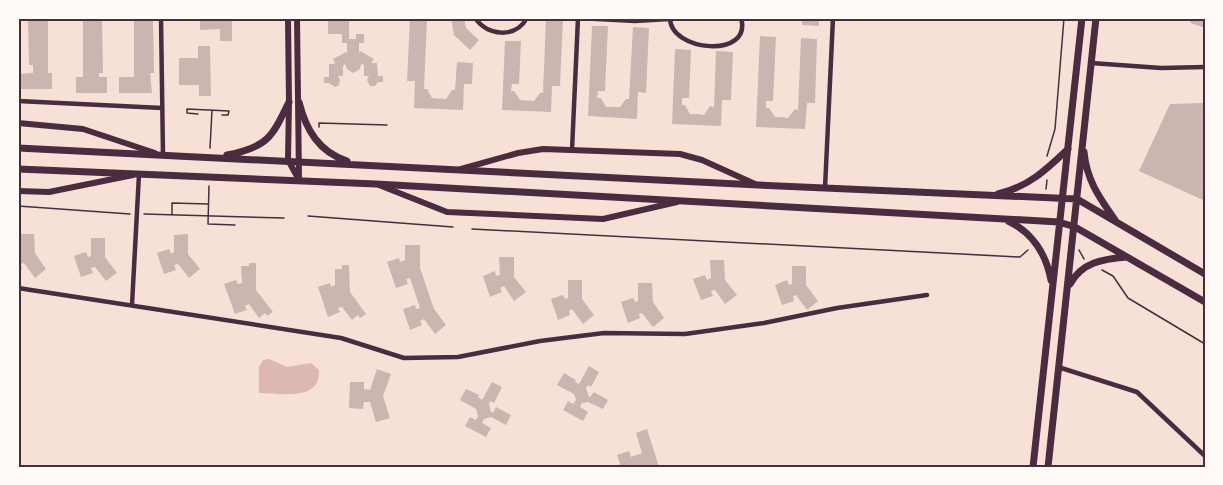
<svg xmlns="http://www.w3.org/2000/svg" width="1223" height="485" viewBox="0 0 1223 485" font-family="'Source Sans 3',sans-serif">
<rect width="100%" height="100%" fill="#f7e1d7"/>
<path fill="#dcb8b0" d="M269,359L287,367L311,363L319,370C321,402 280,393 259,393V367L263,360Z"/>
<path fill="#ccb4b1" d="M28,18H48V73H52V89H20L19,74L33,73V65H29Z
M68,18H102L103,73H99V77H107V93H76V77H83V21H68Z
M119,18H153L154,73H150L152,93H119V77H134V21H119Z
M200,18H232V41H220V29L200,30Z
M328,18H349V39H356V34H364V43H359V54L360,51L374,59L371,63H377L378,76H383V82H378L375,86H370L367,80L369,76H364V65L361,64L360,69L353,73L347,69L345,64L343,66V76H338L340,80L339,85L335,87L329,83H324V77H329V64H335L333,59L346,52L347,54V43H342V34H328Z
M410,18H427L424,89H427L432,98L446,99L452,90H455L457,62L473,63L472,84H464L463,110L414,108L415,81H407Z
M451,18H464L466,28L479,40L470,50L454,35Z
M546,18H563L560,86H552L551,112L502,110L505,41H521L519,84H512L511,91H514L520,100L534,101L540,93H543Z
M802,18H819V26L802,25Z
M1188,18H1205V28L1191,23Z
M592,26H608L605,91H598L597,98H601L606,107H620L626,99H629L633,27L649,28L646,93L638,92L637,119L588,116Z
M760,36L776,37L773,101H766V108H769L775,117H781L788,118L795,109L798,110L801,38L817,39L815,103H807L805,129L756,127Z
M198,46H210L211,96H199V85H179V58H198Z
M675,49L691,50L689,98H682V105H685L690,114H697L704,115L710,106L714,107L716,51L733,52L731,100H722L721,126L672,124Z
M1205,103V195L1203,200L1139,171L1170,104Z
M20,234H34L35,253L46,269L35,278L24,263L21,264L22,269L18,271Z
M188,234V254L200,269L189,278L178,264L174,265L176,270L164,274L157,253L169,249L171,254L174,252V235Z
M91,238H105V257L117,273L106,281L95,267L91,268L93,273L81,277L74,256L86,252L88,257L91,256Z
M405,245H420V268L434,309L446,325L435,334L424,319L420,321L422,325L410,330L403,309L415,305L416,309L420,308L410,278L406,279L408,284L396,288L387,262L399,258L400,262L405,260Z
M499,257H514V277L526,292L514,301L504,286L500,288L502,292L490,297L483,276L495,271L496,276L500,275Z
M710,260H724L725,280L737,295L725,304L715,290L711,291L713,296L701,300L693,279L705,275L707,280L711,278Z
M249,263H256V290L273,312L267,316L265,313L259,318L249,304L245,306L247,310L235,314L224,284L236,280L238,284L242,283L241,266H249Z
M342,265H349L350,292L366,314L360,318L358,315L352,320L342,307L338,308L340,312L328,317L318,287L330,283L331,287L335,285V269H342Z
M792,266H806V285L818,301L807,310L796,295L793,296L794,301L782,305L775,285L787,280L789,285L792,284Z
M568,280H582V299L594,315L583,324L572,309L569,311L570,315L558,320L551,299L563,295L565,299L568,298Z
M638,283H652L653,302L664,318L653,327L642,313L639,314L640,318L628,323L621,302L633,298L635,302L638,301Z
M589,366L599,372L591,387L588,385L586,388L589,397H590L594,392L608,400L603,409L588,402L582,403L580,407L588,412L583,421L563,410L568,401L573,404L576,400L574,394L557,385L564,373L576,380L575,382L579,384Z
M377,369L391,374L383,396L390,418L376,422L370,402H364L363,409L349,408L350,382H364V389L370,390Z
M492,382L502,387L494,403L490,401L489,404L491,412L493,413L496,407L511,415L506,425L491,417L484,419L482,423L491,428L486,437L465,426L470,417L476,420L478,416L476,409L460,400L466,389L479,395L478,397L482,400Z
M647,429L659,467H621L617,455L629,451L631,457L642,453L636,433Z"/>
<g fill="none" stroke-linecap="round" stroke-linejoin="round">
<path stroke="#4a2c40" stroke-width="1.5" d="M198,114L187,113V109L229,111L228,115H222
M319,127V123L387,125
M210,148L212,110
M1047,156L1055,129L1064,18
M209,186L208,224L235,225
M1046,189L1047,180
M18,206L130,214
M144,214L284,218
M172,214V203L208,204
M308,216L453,227
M472,229L1020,257L1028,250
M1079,250L1084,259
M1102,270L1113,276L1128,298L1205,344"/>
<path stroke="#4a2c40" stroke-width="4.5" d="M161,18L163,155
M475,18C488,36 515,39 527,18
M578,18L635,21L669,19
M670,18C670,52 753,59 741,18
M1091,63L1161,68L1205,67
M18,101L162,108
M572,150L578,18
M825,188L833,18
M18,288L341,338L404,358L458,357L540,341L604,333L685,334L764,323L837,308L927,295
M132,305L139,174
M1058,367L1137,392L1205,456"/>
<path stroke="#4a2c40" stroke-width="6" d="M288,18L289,102L288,160L299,180
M297,18L299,180
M18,123L83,129L155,153
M461,169L518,153L543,149L680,154L702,160L755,184
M379,185L447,212L603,219L677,202
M18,191L49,192L133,175"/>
<path stroke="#4a2c40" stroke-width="7" d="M299,102C306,130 319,152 347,161
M18,148L758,185L1077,199L1205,274
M1084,152C1087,181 1099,197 1115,220
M227,155C268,147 272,137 289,102
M18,169L376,184L1059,222L1075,227L1205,302
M998,194C1028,187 1046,170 1068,149
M1008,221C1032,232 1046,254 1051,280
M1070,284C1082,262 1103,259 1127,257
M1033,467L1082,18
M1048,467L1096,18"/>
</g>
<rect width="1223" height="485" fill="none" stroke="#fffaf5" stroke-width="39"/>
<rect x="20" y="20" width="1184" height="446" fill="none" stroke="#4a2c40" stroke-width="2"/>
</svg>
